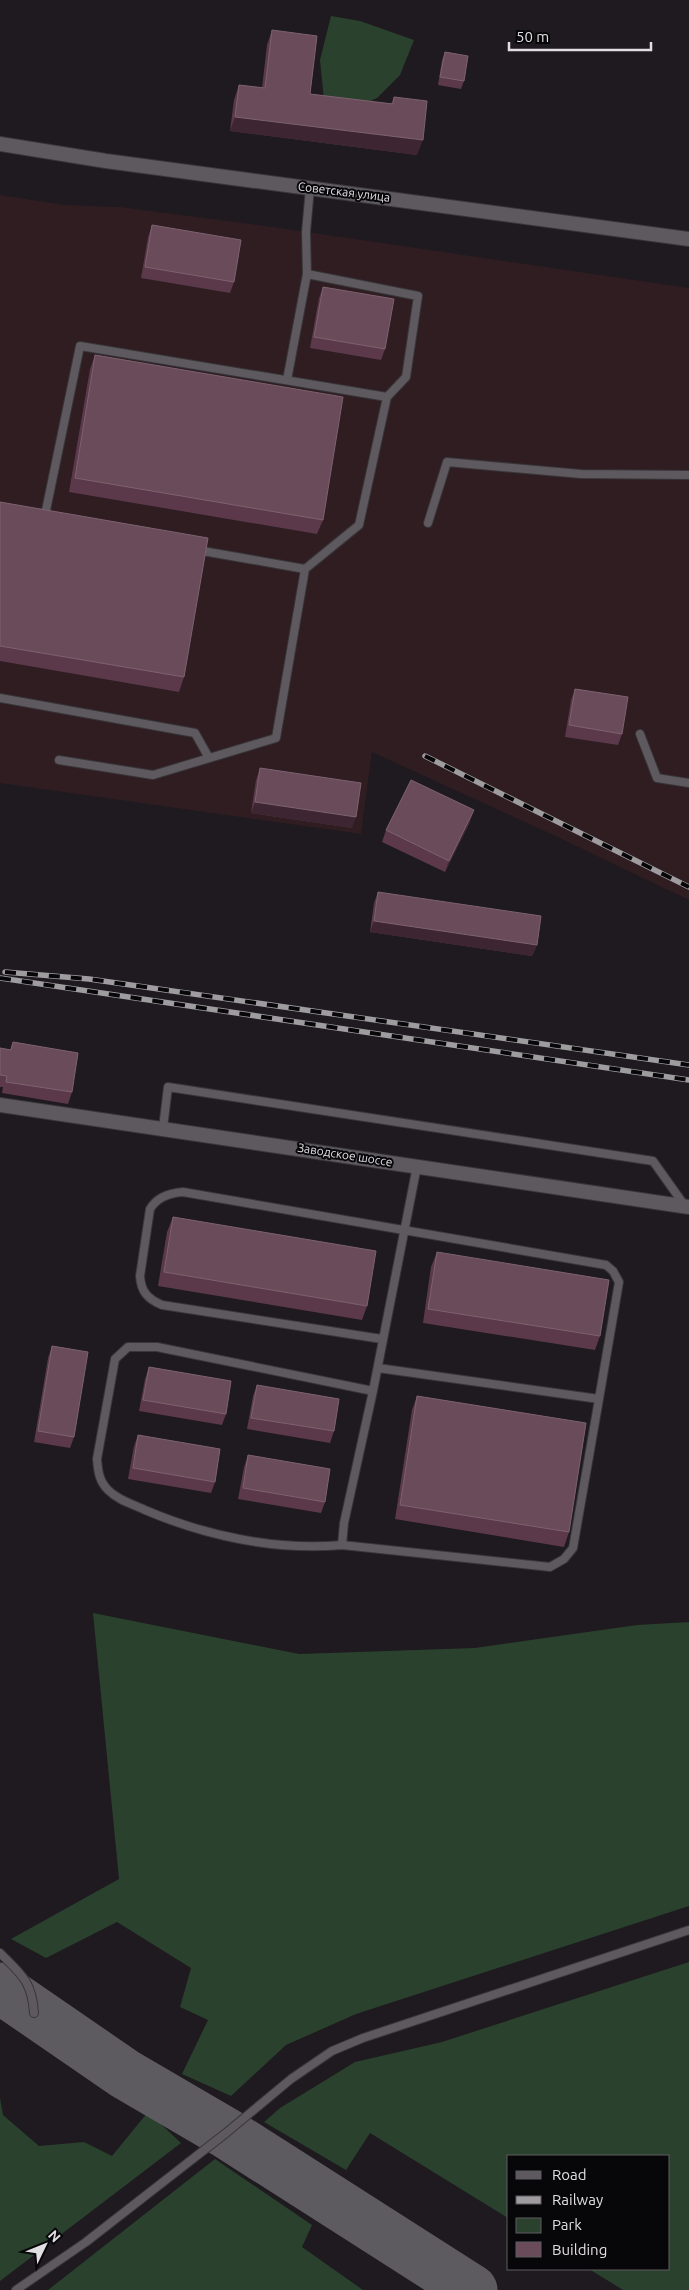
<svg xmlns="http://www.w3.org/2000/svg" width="689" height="2290" viewBox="0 0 689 2290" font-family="Ubuntu,sans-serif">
<rect width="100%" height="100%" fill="#1e1a1f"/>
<path fill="#2f1d22" d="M0,195L65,205L120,207L266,226L689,288V900L551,834L372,752L361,834L0,783Z"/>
<path fill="#2a412e" d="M331,16L360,21L414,40L400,75L377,98L355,108L324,100L320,60Z
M93,1613L299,1654L475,1648L637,1625L689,1622V1906L356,2014L286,2045L231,2096L182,2074L208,2020L180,2007L191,1968L117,1922L46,1958L11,1939L119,1879Z
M689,1962V2290H623L589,2269H668V2156H508V2218L370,2133L346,2170L264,2122L280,2108L355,2062L442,2042Z
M0,2098L3,2115L39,2146L84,2142L112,2156L148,2112L181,2143L0,2281Z
M215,2159L312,2225L302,2247L363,2290H48Z"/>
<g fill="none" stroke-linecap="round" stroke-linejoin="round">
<path stroke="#5e5b60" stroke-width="51" d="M0,1988L125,2074L226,2133L472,2290"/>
<g stroke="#383639" stroke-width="10">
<path id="service" d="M287,380L307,274L306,232L310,188
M44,520L80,346L387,397
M428,523L447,462L581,474L689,475
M197,550L305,569
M0,698L195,733L209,758
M640,734L657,778L689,783
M59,760L153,775L276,738L305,569L359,525L387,397L406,377L418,296L307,274
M163,1128L168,1087L653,1161L685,1206
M378,1368L599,1399L619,1282L613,1271L606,1265L183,1192C170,1193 157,1197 150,1209L140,1276C141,1292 148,1299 162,1305L382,1339
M373,1391L157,1347H128L115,1359L97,1459C98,1471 99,1481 108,1490C118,1500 132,1504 145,1510C206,1536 276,1551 342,1545L550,1567L564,1559L573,1548L599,1399
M342,1545L344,1523L373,1391L417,1166
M0,1953C21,1974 32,1981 34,2013
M16,2290L86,2242L226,2133L291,2079L332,2051L363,2038L689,1930"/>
</g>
<g stroke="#383639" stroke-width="16">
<path id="minor" d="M0,144L106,161L689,239"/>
</g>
<g stroke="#383639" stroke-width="16">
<path id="tertiary" d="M0,1105L689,1207"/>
</g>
<use href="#service" stroke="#5d595e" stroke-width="8"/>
<use href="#minor" stroke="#5d595e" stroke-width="14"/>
<use href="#tertiary" stroke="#5d595e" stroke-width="14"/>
<g stroke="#9f9ca0" stroke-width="5.5">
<path id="rail" d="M425,756L689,887
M5,972L89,979L689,1065
M0,978L689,1080"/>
</g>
<use href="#rail" stroke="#070608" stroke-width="4" stroke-dasharray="11" stroke-linecap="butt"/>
</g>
<path fill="#5c394a" d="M272,30L310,94L391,104L394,97L417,155L230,131L234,100L239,85L262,88L267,45Z
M445,52L464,81L461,89L438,85L442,60Z
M152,225L234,282L230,293L141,278L148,237Z
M323,287L385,349L381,360L310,348L319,298Z
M95,355L323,520L317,534L69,492L90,369Z
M0,502L184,677L179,692L0,661Z
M575,689L622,734L618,745L565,737L571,700Z
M260,768L352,828L251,813L256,780Z
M470,822L445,872L382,842L386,830Z
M378,892L537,945L532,956L370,932L374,903Z
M13,1042L72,1092L68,1104L2,1093L3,1087H0V1048L10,1050Z
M173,1217L367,1306L362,1320L158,1286L167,1232Z
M437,1252L600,1336L595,1350L423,1323L431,1267Z
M52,1346L74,1437L70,1448L34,1442L48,1358Z
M149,1367L226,1414L222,1425L139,1411L145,1379Z
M257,1385L334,1431L330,1443L247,1429L253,1396Z
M417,1396L569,1532L564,1547L395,1519L412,1410Z
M138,1435L215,1482L211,1493L128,1479L134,1446Z
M248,1455L325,1502L321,1513L238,1499L244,1467Z"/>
<path fill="#3d2532" d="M235,117L423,140L417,155L230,131Z
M255,802L356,817L352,828L251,813Z
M474,810L470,822L445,872L449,861Z
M374,921L537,945L532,956L370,932Z"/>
<path fill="#6a4b5a" stroke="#7d6270" d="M272,30L317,36L310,94L393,104L394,97L427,101L423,140L235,117L239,85L265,88Z
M445,52L468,56L464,81L440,77Z
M152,225L241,240L234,282L145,267Z
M323,287L394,299L385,349L314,337Z
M95,355L343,397L323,520L75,478Z
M0,502L208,538L184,677L0,646Z
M575,689L628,697L622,734L569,725Z
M260,768L361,783L356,817L255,802Z
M411,780L474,810L449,861L386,830Z
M378,892L541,916L537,945L374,921Z
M13,1042L78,1053L72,1092L6,1082L7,1076L0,1075V1048L11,1050Z
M173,1217L376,1251L367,1306L164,1272Z
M437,1252L609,1280L600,1336L428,1309Z
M52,1346L88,1352L74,1437L38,1431Z
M149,1367L231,1381L226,1414L143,1400Z
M257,1385L339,1399L334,1431L251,1418Z
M417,1396L586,1423L569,1532L400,1505Z
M138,1435L220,1449L215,1482L133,1468Z
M248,1455L330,1469L325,1502L243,1488Z"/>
<g text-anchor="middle" stroke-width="4" stroke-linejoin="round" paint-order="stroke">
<g font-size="12" fill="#e2dfe3" stroke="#070608">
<text transform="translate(344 192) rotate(7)" y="4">Советская улица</text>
<text transform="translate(345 1155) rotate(9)" y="4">Заводское шоссе</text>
</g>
</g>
<rect x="507" y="2155" width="162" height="115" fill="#070608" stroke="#5f5d60"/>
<rect x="516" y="2171" width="25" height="8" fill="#5d595e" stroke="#5f5d60"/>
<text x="552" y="2180" font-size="15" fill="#e2dfe3">Road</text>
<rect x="516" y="2196" width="25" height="8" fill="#9f9ca0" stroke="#5f5d60"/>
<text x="552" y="2205" font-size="15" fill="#e2dfe3">Railway</text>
<rect x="516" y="2218" width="25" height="15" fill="#2a412e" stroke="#5f5d60"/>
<text x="552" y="2230" font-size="15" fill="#e2dfe3">Park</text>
<rect x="516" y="2242" width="25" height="15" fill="#6a4b5a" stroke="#5f5d60"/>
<text x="552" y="2255" font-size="15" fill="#e2dfe3">Building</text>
<g transform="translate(45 2245) rotate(47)" stroke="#070608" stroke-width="4" paint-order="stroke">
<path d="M0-4L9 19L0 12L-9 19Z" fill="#e2dfe3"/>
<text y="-8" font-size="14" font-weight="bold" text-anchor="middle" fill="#e2dfe3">N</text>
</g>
<path d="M509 42v8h142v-8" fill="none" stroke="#e2dfe3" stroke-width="2.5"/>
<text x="516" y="42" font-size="15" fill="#e2dfe3" stroke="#070608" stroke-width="4" paint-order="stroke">50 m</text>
</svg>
